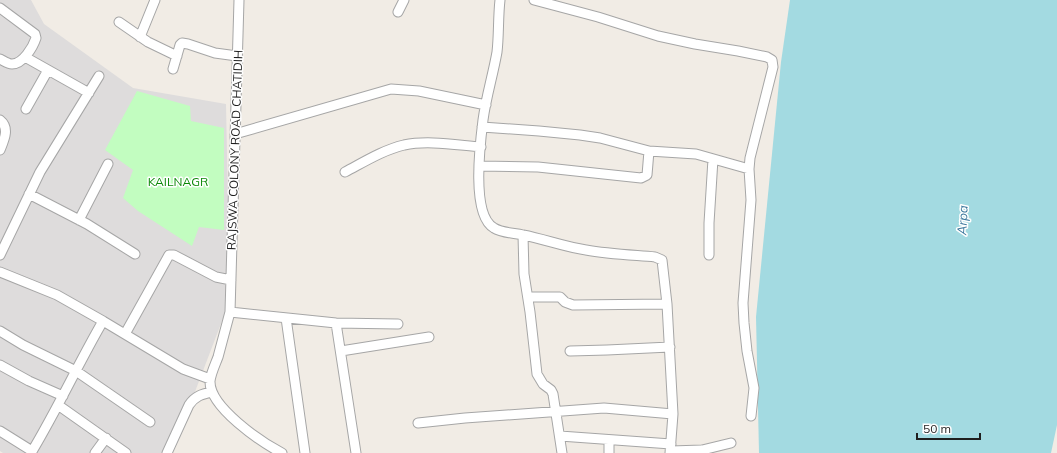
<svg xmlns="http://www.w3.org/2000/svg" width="1057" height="453" viewBox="0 0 1057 453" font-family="Mulish,sans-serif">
<rect width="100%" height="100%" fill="#f1ece5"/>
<path fill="#dedcdc" d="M0,0H31L44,24L133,88L226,104L230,300L180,431L167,453H3L0,451Z"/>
<path fill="#c2fdc0" d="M137,91L190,106L191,121L224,128V230L199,227L192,246L138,211L123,198L133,170L105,150Z"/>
<path fill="#a3dae1" d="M790,0H1057V425L1051,453H759L756,317L781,62Z"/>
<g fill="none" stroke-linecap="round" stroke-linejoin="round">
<g stroke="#a6a6a6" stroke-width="11">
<path id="minor" d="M239,0L230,312C226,327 222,342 218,357C215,365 211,373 210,381C209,407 261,442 282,453
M500,0C498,17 499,35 497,52C493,75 486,97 483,120C480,144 471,215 494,228C502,233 514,233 523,235C544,239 565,247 586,250C608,254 632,255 655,257L662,260L667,304L673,414L670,453
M534,0L598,17L658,36L695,44L738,51L767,57L772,60L773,67L750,158L749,169L751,200L743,303L744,323L747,351L754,388L751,416
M0,8L35,34L36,38C33,47 23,64 12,64C8,64 4,61 0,59
M398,12L404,0
M119,22L148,42L177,56
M140,37L155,0
M25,57L89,93
M173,69L180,45L182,43L188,44L215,53L237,56
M26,109L48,70
M0,120C10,128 4,140 0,150
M482,127L539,131L580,135L600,138L649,151L696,154L749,169
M235,134L391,89L419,91L486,105
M480,166L538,167L641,178L647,175L649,151
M345,172C364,162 383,150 404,145C428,140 456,145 481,147
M29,194L87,224L135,254
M79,220L108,164
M523,235L524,274L530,312L537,374L543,384L551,390L553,394L562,453
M0,255L40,172L99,76
M709,255V223L713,159
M0,272L57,295L103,321L183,369L210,379
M528,297H560L565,302L573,305L667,304
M230,312L336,323L398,324
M286,318L305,453
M336,323L356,453
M0,331L23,345L76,371L150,422
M125,334L169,255H174L216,277L231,280
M341,351L429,337
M570,351L607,350L670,347
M0,365L29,381L63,396
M58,405L126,453
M418,423L465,418L604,408L673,414
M0,431L32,451
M560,436L671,444
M609,440V453
M671,451L702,450L731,443
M31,453C57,410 78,364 103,321
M95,453L106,438
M167,453L189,405C195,396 202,394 212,392"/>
</g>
<use href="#minor" stroke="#fff" stroke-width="9"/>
</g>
<g text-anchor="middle" stroke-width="3" stroke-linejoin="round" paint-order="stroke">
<g font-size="12" fill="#1f1f1f" stroke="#fff">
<text transform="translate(235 150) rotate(-88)" y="4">RAJSWA COLONY ROAD CHATIDIH</text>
</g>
<g font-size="12" fill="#088704" stroke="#fff">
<text x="178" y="186">KAILNAGR</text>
</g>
<g font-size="13" font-style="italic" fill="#3d789d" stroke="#fff">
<text transform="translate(962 220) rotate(-87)" y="5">Arpa</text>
</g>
</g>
<path d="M917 433v6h63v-6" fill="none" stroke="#1f1f1f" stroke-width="2"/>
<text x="923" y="433" font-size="12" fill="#1f1f1f" stroke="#ffffff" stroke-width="3" paint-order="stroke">50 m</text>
</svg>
